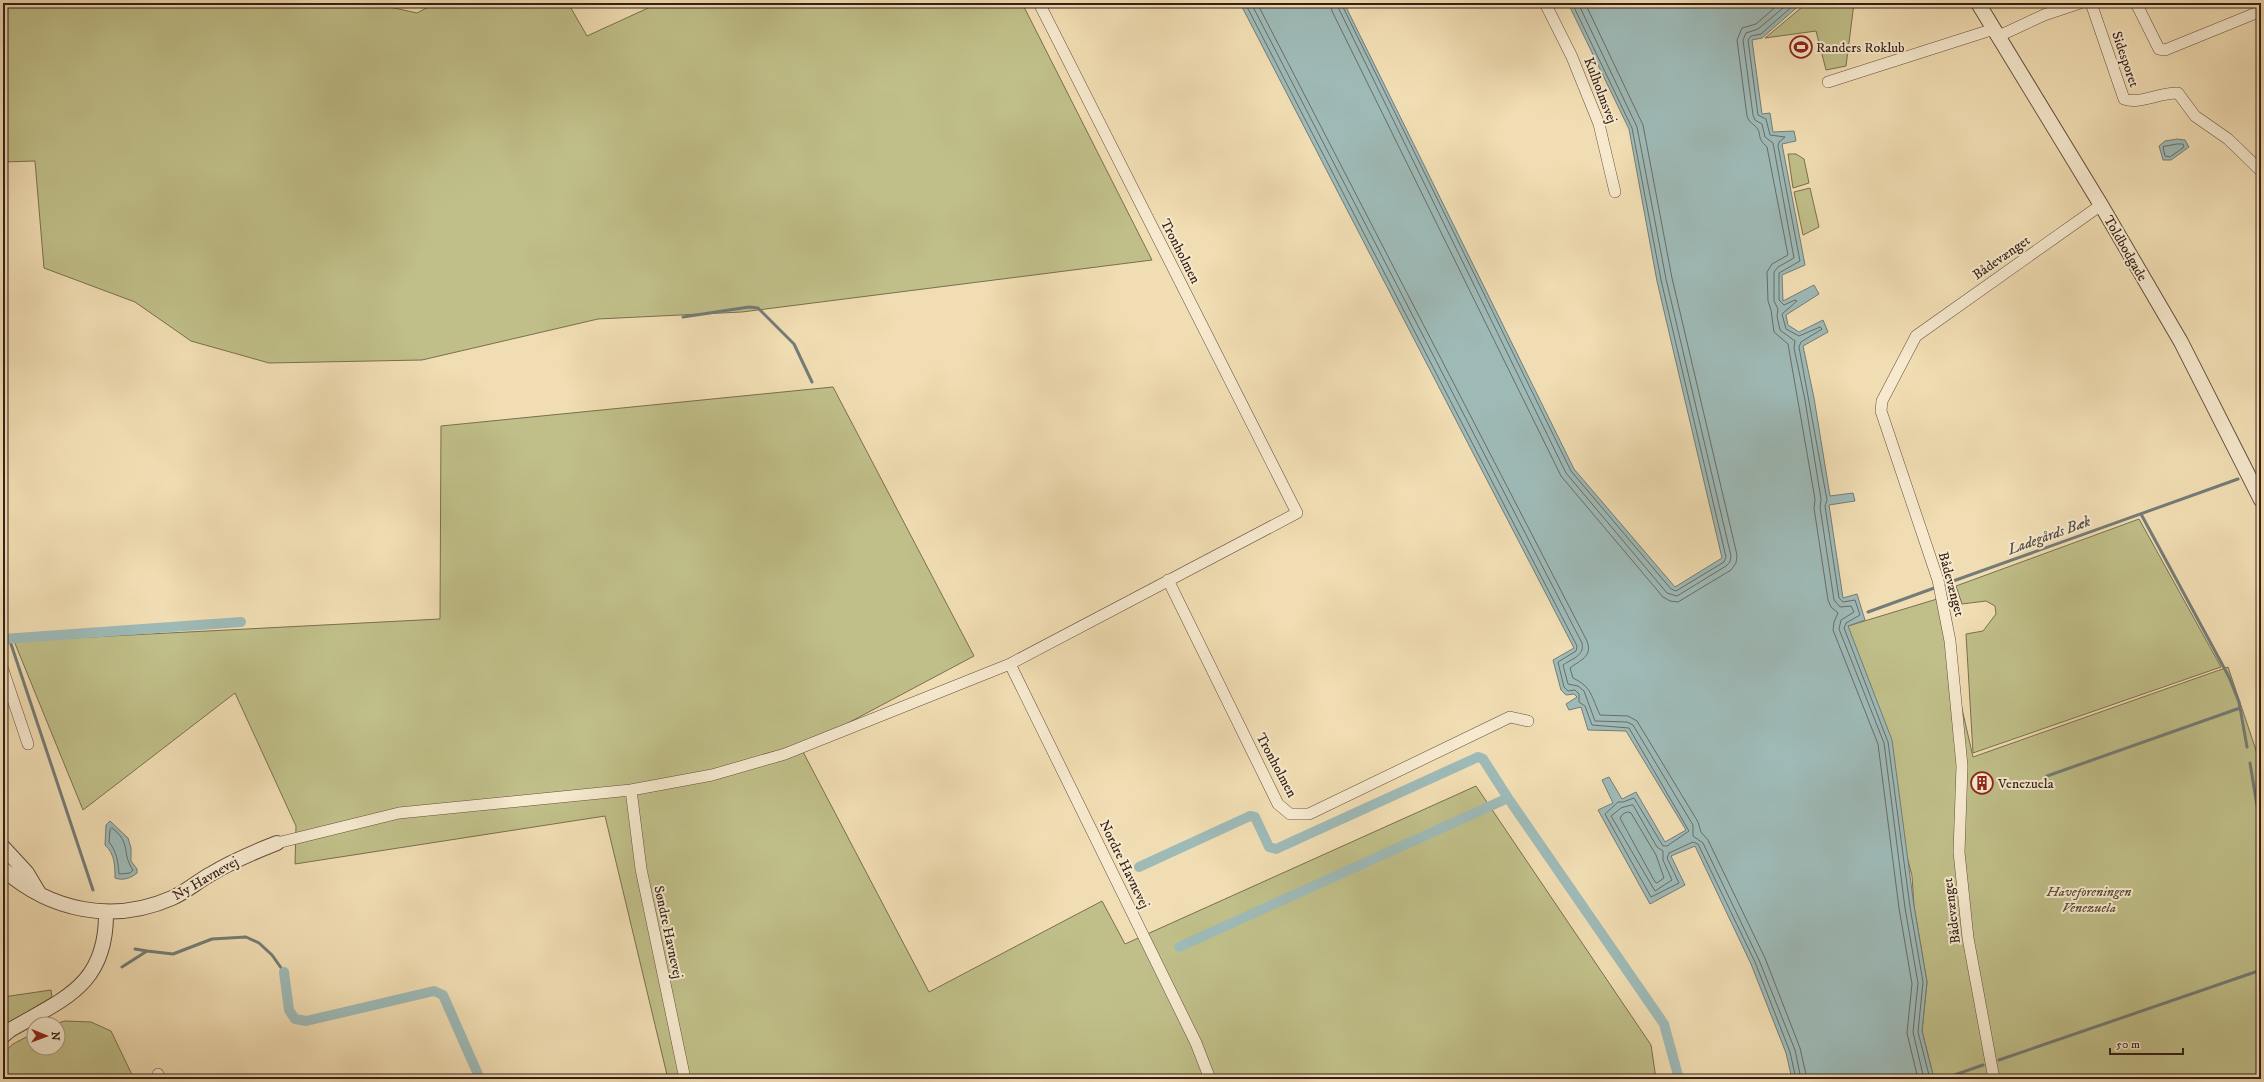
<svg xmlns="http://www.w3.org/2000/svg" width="2264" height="1082" viewBox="0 0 2264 1082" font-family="'IM FELL DW Pica',serif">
<rect width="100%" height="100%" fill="#f1ddb3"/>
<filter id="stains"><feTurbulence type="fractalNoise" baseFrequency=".005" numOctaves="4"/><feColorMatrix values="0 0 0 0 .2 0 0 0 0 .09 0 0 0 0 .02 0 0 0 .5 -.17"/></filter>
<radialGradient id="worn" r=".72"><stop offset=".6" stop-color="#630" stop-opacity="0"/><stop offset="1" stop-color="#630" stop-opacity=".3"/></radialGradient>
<path fill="#c0bf89" stroke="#7a6f50" d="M3,3H371L417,13L436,3H568L587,36L659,3H1022L1152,260L742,312L598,319L422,360L269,363L191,341L135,302L44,268L35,161L3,162Z
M1807,3H1854L1846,66L1826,70L1816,31L1765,38Z
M1796,154L1804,159L1809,183L1793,188L1788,154Z
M1810,188L1819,227L1803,235L1794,192Z
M833,387L974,656L801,748L929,992L1102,901L1125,944L1476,786L1651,1045L1656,1079H668L605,816L295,864L296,826L235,693L83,810L14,641L440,619L441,426Z
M2139,519L2221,667L1973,753L1966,634L1983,631L1996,614L1995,606L1986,601L1962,604L1956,586Z
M1937,599L1973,757L2228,667L2261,765V1079H1934L1922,1031L1927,982L1914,906L1912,876L1848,626Z
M51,990L52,997L3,1026V997Z
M65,1021L91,1022L111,1031L134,1079H3V1053L13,1044L34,1033V1048H58V1024H54Z"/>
<path fill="#9ebab7" stroke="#747c77" d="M1240,3H1344L1574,469L1675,587L1722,558L1657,281L1629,129L1568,3H1802L1762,38L1752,40L1762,114L1770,113L1773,132L1794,131L1796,141L1782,144L1805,265L1782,275L1783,301L1814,285L1819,294L1786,315L1788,325L1799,332L1823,320L1828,332L1803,346L1814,398L1830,496L1853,493L1855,501L1829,505L1843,598L1857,594L1865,620L1848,626L1892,740L1914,906L1927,982L1922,1031L1934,1079H1792L1786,1053L1751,964L1695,846L1671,856L1685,885L1650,904L1598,810L1613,803L1602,780L1609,777L1622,799L1636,792L1665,842L1686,830L1626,731L1588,730L1581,707L1569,710L1566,704L1577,697L1574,694L1566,695L1561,690L1553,660L1574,648Z
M2177,139L2185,140L2189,147L2171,160H2163L2159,146L2165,141Z
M110,821L128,838L131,848V861L137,869V873C131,878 123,881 115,878C115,866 115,854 105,845L106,825Z"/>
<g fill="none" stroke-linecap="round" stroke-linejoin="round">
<path stroke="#6a6c67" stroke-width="1" d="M1245,3L1577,646L1576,651L1558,662L1564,687L1568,691L1575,690L1579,694V702L1585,706L1592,725L1629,728L1689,831L1667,846H1663L1634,798L1623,802H1618L1605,814L1651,897L1679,883L1667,858L1669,853L1693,842L1698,844L1755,962L1790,1052L1796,1079
M1251,3L1582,643C1585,656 1571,659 1563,665L1568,684L1578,686L1584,691L1595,721L1627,722L1633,725L1693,825V836L1703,843L1759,960L1795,1050L1801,1079
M1257,3L1587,641C1593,657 1580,660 1570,668L1573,678C1592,687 1591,696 1600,715L1628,716L1637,721L1698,822L1701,832L1708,840L1765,958L1800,1048L1807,1079
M1330,3L1332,11L1561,476L1663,597L1670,601L1678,602L1731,570L1736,563L1737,555L1672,278L1643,125L1585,3
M1336,3L1566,473L1667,593L1677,596L1726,566L1730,562L1731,556L1666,279L1637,127L1578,3
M1341,3L1571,471L1671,589L1676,591L1724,562L1726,557L1661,280L1632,128L1572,3
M1780,3L1756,24L1742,28L1737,40L1747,116C1749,123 1753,123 1757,128C1762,135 1756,137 1767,147L1788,255L1772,264L1767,272L1768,301L1771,310L1774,332L1788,344L1815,499L1814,508L1828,600L1831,607L1838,613L1834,622L1833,630L1878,744L1899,908L1912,984L1907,1033L1918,1079
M1789,3L1758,29L1746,33L1743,40L1753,115L1755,120L1762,124L1765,137L1773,143L1794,258L1778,267L1774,272V301L1778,309L1777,316L1780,330L1795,341L1794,348L1805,400L1821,499L1820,507L1834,600L1840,607L1851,606L1854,612L1841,620L1839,629L1884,743L1905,908L1918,983L1913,1032L1924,1079
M1796,3L1761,34L1751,36L1748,40L1758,115L1766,119L1770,135L1785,137L1779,142L1778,146L1800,261L1779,273V300L1784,305L1795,300L1797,301L1782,314L1786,329L1799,336L1820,327L1822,329L1801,342L1799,347L1827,500L1825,506L1839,598L1843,602L1855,600L1860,615L1846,623L1844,628L1888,742L1910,907L1923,982L1918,1032L1930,1079
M2177,144H2183L2184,147L2170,157L2165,156L2163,147Z
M1633,805L1657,847L1663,851V860L1672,880L1655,891L1611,816L1621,808Z
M1628,812L1631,813L1656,855L1664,878L1657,883L1655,882L1620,818L1623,814Z
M112,828C132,843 121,853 133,870L130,873L119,874C118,862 117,852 109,842L110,830Z"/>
<path stroke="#747c77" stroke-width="3" d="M683,317L749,307L758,308L794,344L812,382
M2141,514L2229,677L2239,702L2247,747
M1942,585L2238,479
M1868,612L1937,587
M9,638L93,890
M2250,763L2261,830
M2047,776L2240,708
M135,949L147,951
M122,967L147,951L173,954L212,939L246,937L259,943L272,955L284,972
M1999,1060L2261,970
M1943,1079L1983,1065"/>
<path stroke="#9ebab7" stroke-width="10" d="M3,639L241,622
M1139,867L1250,816L1255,817L1269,847L1276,849L1478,757L1483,759L1508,798L1664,1024L1679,1079
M1179,947L1508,798
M284,972L289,1010L295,1019L306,1021L434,991L443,995L480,1079"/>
<g stroke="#644e3e" stroke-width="12">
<path id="minor" d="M1545,3L1572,57L1599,124L1615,192
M2091,3L2124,99C2138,105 2161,92 2178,93L2195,116L2228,139L2261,171
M2136,3L2159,49L2165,50L2261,11
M1999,36L2044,15L2080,3
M1828,82L1994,29
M1168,580L1278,804L1290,814H1309L1510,717L1528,721
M1010,664L1196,1043L1210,1079
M3,670L28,744
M631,790L641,869L685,1079
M277,843L399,813L631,790L712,775L785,754L1010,664L1297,513L1039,3
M158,1074L160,1079
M1994,1079L1968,938L1959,852L1962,766L1950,641L1938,580L1881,411L1882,401L1916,336L2101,205"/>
</g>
<g stroke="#644e3e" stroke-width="16">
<path id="tertiary" d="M1978,3L2101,205L2181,342L2261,500
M3,847L27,873L39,893
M3,869C50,911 113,924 172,898C186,892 198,881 211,874C232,861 254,852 277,843
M3,1036L10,1030C65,998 107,985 106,912"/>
</g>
<use href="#minor" stroke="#f6e9ce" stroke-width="11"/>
<use href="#tertiary" stroke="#f6e9ce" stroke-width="14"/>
</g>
<defs>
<g id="stadium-ring" transform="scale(1.15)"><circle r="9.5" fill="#f6e9ce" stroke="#8f2418" stroke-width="1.5"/><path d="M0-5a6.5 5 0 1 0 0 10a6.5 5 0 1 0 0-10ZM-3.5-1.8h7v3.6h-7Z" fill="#8f2418"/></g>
<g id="building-ring" transform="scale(1.15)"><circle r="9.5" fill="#f6e9ce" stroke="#8f2418" stroke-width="1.5"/><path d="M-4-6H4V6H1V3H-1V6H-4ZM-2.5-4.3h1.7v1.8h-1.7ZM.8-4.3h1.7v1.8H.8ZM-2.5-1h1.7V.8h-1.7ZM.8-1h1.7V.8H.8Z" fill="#8f2418"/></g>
</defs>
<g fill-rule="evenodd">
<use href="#stadium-ring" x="1801" y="47"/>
<use href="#building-ring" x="1982" y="783"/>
</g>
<g text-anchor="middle" stroke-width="4" stroke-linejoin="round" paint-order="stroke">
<g font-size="14" fill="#351f17" stroke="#f6e9ce" text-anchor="start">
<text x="1816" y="52">Randers Roklub</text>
<text x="1998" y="788">Venezuela</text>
</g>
<g font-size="14" fill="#351f17" stroke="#f6e9ce">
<text transform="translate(2126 59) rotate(71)" y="5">Sidesporet</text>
<text transform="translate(1601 90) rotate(69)" y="5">Kulholmsvej</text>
<text transform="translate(2126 248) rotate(60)" y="5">Toldbodgade</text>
<text transform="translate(1181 251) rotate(63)" y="5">Tronholmen</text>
<text transform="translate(2001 257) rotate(-35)" y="5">Bådevænget</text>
<text transform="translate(1952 584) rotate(75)" y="5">Bådevænget</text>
<text transform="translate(1277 765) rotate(62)" y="5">Tronholmen</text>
<text transform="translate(1125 864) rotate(64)" y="5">Nordre Havnevej</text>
<text transform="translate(205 878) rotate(-30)" y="5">Ny Havnevej</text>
<text transform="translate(1951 911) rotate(-97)" y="5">Bådevænget</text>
<text transform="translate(669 932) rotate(78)" y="5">Søndre Havnevej</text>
</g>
<g font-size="14" font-style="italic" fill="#5f4f39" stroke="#f6e9ce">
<text x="2089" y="896">Haveforeningen<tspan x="2089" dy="16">Venezuela</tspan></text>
</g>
<g font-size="15" font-style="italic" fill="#544e47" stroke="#f6e9ce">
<text transform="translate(2049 535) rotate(-20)" y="5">Ladegårds Bæk</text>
</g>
</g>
<rect width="2264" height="1082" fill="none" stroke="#f1ddb3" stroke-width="16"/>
<rect x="4" y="4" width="2256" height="1074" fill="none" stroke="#351f17" stroke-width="2"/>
<rect x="8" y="8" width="2248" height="1066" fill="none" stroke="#351f17"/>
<g transform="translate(46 1036) rotate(91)"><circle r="19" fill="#f6e9ce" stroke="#a99885"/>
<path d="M0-3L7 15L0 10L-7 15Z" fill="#8f2418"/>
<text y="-6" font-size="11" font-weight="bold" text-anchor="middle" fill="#351f17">N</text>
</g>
<path d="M2110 1048v6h73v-6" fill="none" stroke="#351f17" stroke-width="2"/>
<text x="2116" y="1048" font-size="12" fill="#351f17" stroke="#f6e9ce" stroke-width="3" paint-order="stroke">50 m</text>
<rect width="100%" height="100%" filter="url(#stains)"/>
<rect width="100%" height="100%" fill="url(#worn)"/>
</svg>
